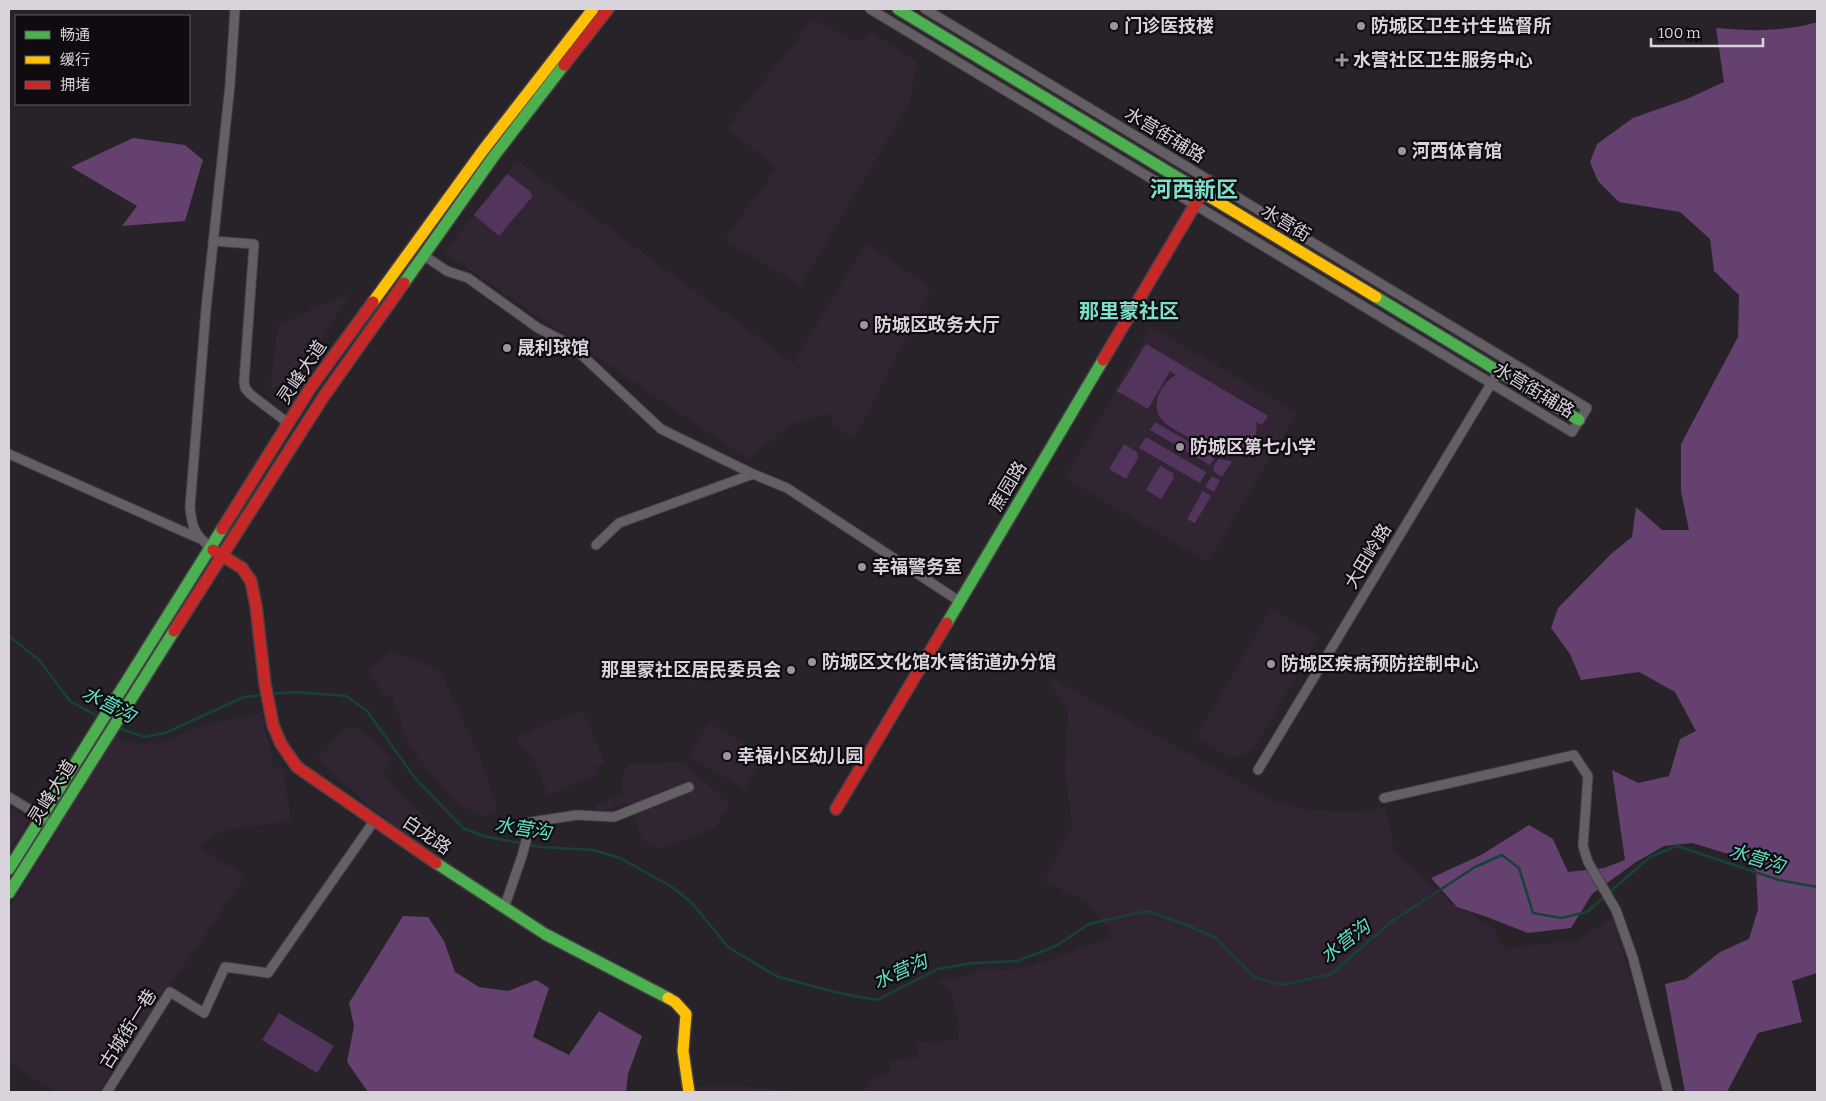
<svg xmlns="http://www.w3.org/2000/svg" width="1826" height="1101" viewBox="0 0 1826 1101" font-family="Bitter,'Noto Sans SC',serif">
<rect width="100%" height="100%" fill="#282329"/>
<path fill="#312534" d="M813,19L857,43L871,32L917,62L909,103L801,285L724,240L777,168L727,128Z
M517,161L811,376L794,362L866,243L931,288L854,439L832,425L834,413L790,424L749,460L444,252Z
M350,293L297,381L270,389L278,325Z
M1151,327L1297,413L1208,562L1065,478L1116,392L1114,391Z
M1271,609L1319,637L1257,744L1244,756L1230,757L1196,738Z
M390,651L440,670L480,758L498,810L483,816L455,803L409,746L392,695L386,698L369,671Z
M1047,676L1278,803L1313,811L1355,812L1386,808L1394,851L1449,902L1492,926L1504,949L1578,940L1613,917L1664,1092H866L871,1078L890,1074V1062L918,1057L917,1044L958,1040L959,1031L956,1025L959,1017L955,1010L952,993L937,980L961,977L980,969L1009,970L1044,962L1114,936L1086,901L1045,881L1072,827L1065,771L1068,712Z
M582,710L605,763L594,767L597,775L548,795L531,755L519,745L516,737Z
M261,713L274,767L283,768L291,821L227,829L197,846L245,876L98,1092H56L9,1062V908L115,737L128,742L154,745L207,724Z
M709,723L765,756L745,789L689,756Z
M350,727L358,728L393,758L383,775L424,817L441,840L435,844L418,832L411,840L404,835L317,760L342,730Z
M685,763L729,805L714,828L661,849L643,840L627,802L598,812L595,805L624,794L620,784L628,764Z
M9,807L29,819L9,851Z
M735,1086L791,1091L793,1092H698L697,1087Z"/>
<path fill="#53345d" d="M507,174L531,192L532,197L499,236L474,215Z
M1146,344L1268,416L1262,425L1256,422C1260,440 1244,458 1225,456C1215,455 1204,446 1195,441C1185,435 1174,430 1165,423C1148,409 1160,383 1176,375L1170,371L1148,409L1117,391Z
M1155,422L1215,457L1210,465L1150,430Z
M1146,437L1206,472L1200,483L1139,448Z
M1124,444L1137,452L1138,458L1126,479L1109,469Z
M1218,459L1232,461L1222,477L1214,472L1213,468Z
M1160,466L1173,473L1174,478L1161,499L1146,490Z
M1212,476L1220,480L1214,492L1205,487Z
M1203,491L1211,496L1195,523L1187,519Z
M279,1013L334,1046L317,1073L262,1040Z"/>
<path fill="#64416e" d="M1814,23H1817V973L1792,981L1802,1022L1758,1033L1727,1092H1685L1665,984L1686,979L1720,952L1749,939L1758,909L1756,870L1732,855L1692,843L1664,846L1636,862L1592,894L1571,928L1528,933L1487,917L1457,907L1431,878L1481,855L1529,825L1553,839L1568,872L1604,868L1625,860L1612,770L1638,783L1669,776L1680,739L1696,731L1675,692L1639,672L1581,680L1570,654L1551,628L1558,608L1611,554L1632,537L1636,507L1662,530H1689L1681,491V444L1738,337L1739,295L1714,271L1710,239L1680,212L1619,202L1598,181L1590,162L1597,144L1633,118L1687,99L1724,82L1716,28C1749,31 1782,32 1814,23Z
M133,138L185,145L203,160L185,221L122,226L137,206L71,167Z
M403,916L428,917L444,941L455,972L479,987L508,991L536,980L549,988L533,1037L569,1055L599,1011L642,1036L628,1074L626,1092H368L347,1062L354,1026L349,1003Z"/>
<g fill="none" stroke-linecap="round" stroke-linejoin="round">
<path stroke="#164238" stroke-width="2.5" d="M9,636L39,660L70,701L99,717
M272,694L293,692L346,696L367,711L415,778L464,829L488,837L540,847L593,850L620,858L672,887L692,903L728,947L776,976L834,992L877,1000L938,969L973,963L1017,961L1056,946L1089,924L1147,911L1187,925L1216,938L1254,977L1282,985L1331,974L1391,922L1475,867L1502,855L1519,868L1533,913L1561,918L1587,912L1650,857L1677,846L1779,880L1817,887
M119,728L144,737L165,733L244,697L264,695"/>
<g stroke="#454045" stroke-width="11">
<path id="street" d="M870,9L1572,432L1587,408L925,9
M213,241L254,244L244,382L245,388L250,394L288,423
M423,255L447,271L468,278L538,328L571,345L661,429L753,474
M9,454L198,538
M596,545L619,523L753,474L787,488L959,601
M210,547C194,534 192,527 190,507L206,309L230,85L235,9
M1258,770L1506,359
M9,797L45,819
M1384,798L1574,755L1588,776L1583,846L1588,862L1616,910L1633,958L1668,1092
M504,908L522,856L531,822L577,815L614,817L689,787
M107,1092L170,992L204,1013L225,967L268,973L374,821"/>
</g>
<g stroke="#454045" stroke-width="14">
<path id="fast" d="M898,9L1205,194
M404,283L494,156L564,65
M1376,297L1579,420
M947,623L1103,360
M436,863L545,934L668,998
M9,869L222,529
M9,893L174,631"/>
</g>
<g stroke="#454045" stroke-width="14">
<path id="slow" d="M1205,194L1376,297
M373,302L484,149L593,9
M668,998L675,1002L686,1014L683,1051L689,1092"/>
</g>
<g stroke="#454045" stroke-width="14">
<path id="jam" d="M564,65L608,9
M1103,360L1209,181
M222,529L311,387L373,302
M213,550L242,568L251,581L256,606L265,684L273,725L281,744L297,767L436,863
M174,631L324,396L404,283
M836,809L947,623"/>
</g>
<use href="#street" stroke="#635f64" stroke-width="9"/>
<use href="#fast" stroke="#4caf50" stroke-width="11"/>
<use href="#slow" stroke="#ffc107" stroke-width="11"/>
<use href="#jam" stroke="#c62828" stroke-width="11"/>
</g>
<g fill="#9b959d" stroke="#0f0b11" stroke-width="2">
<circle cx="1114" cy="26" r="5"/>
<circle cx="1361" cy="26" r="5"/>
<path d="M1339.5 52.5h5v5h5v5h-5v5h-5v-5h-5v-5h5z"/>
<circle cx="1402" cy="151" r="5"/>
<circle cx="864" cy="325" r="5"/>
<circle cx="507" cy="348" r="5"/>
<circle cx="1180" cy="447" r="5"/>
<circle cx="862" cy="567" r="5"/>
<circle cx="812" cy="662" r="5"/>
<circle cx="1271" cy="664" r="5"/>
<circle cx="791" cy="670" r="5"/>
<circle cx="727" cy="756" r="5"/>
</g>
<g text-anchor="middle" stroke-width="4.5" stroke-linejoin="round" paint-order="stroke">
<g font-size="18" font-weight="bold" fill="#d9d3db" stroke="#0f0b11" text-anchor="start">
<text x="1124" y="32">门诊医技楼</text>
<text x="1371" y="32">防城区卫生计生监督所</text>
<text x="1353" y="66">水营社区卫生服务中心</text>
<text x="1412" y="157">河西体育馆</text>
<text x="874" y="331">防城区政务大厅</text>
<text x="517" y="354">晟利球馆</text>
<text x="1190" y="453">防城区第七小学</text>
<text x="872" y="573">幸福警务室</text>
<text x="822" y="668">防城区文化馆水营街道办分馆</text>
<text x="1281" y="670">防城区疾病预防控制中心</text>
<text x="781" y="676" text-anchor="end">那里蒙社区居民委员会</text>
<text x="737" y="762">幸福小区幼儿园</text>
</g>
<g font-size="18" fill="#d9d3db" stroke="#0f0b11">
<text transform="translate(1165 135) rotate(31)" y="6">水营街辅路</text>
<text transform="translate(1286 223) rotate(31)" y="6">水营街</text>
<text transform="translate(302 372) rotate(-56)" y="6">灵峰大道</text>
<text transform="translate(1534 390) rotate(31)" y="6">水营街辅路</text>
<text transform="translate(1008 486) rotate(-59)" y="6">蔗园路</text>
<text transform="translate(1368 556) rotate(-59)" y="6">大田岭路</text>
<text transform="translate(52 792) rotate(-58)" y="6">灵峰大道</text>
<text transform="translate(427 835) rotate(34)" y="6">白龙路</text>
<text transform="translate(128 1029) rotate(-58)" y="6">古城街一巷</text>
</g>
<g font-size="19" font-style="italic" fill="#5fe0c2" stroke="#0f0b11">
<text transform="translate(109 704) rotate(27)" y="7">水营沟</text>
<text transform="translate(523 828) rotate(9)" y="7">水营沟</text>
<text transform="translate(1757 858) rotate(17)" y="7">水营沟</text>
<text transform="translate(1345 941) rotate(-38)" y="7">水营沟</text>
<text transform="translate(900 971) rotate(-24)" y="7">水营沟</text>
</g>
<g font-size="20" font-weight="bold" fill="#7ddfc6" stroke="#0f0b11">
<text x="1129" y="318">那里蒙社区</text>
</g>
<g font-size="22" font-weight="bold" fill="#7ddfc6" stroke="#0f0b11">
<text x="1194" y="197">河西新区</text>
</g>
</g>
<rect width="1826" height="1101" fill="none" stroke="#d9d3db" stroke-width="20"/>
<rect x="15" y="15" width="175" height="90" fill="#0f0b11" stroke="#605b62"/>
<rect x="25" y="31" width="25" height="8" fill="#4caf50" stroke="#605b62"/>
<text x="60" y="40" font-size="15" fill="#d9d3db">畅通</text>
<rect x="25" y="56" width="25" height="8" fill="#ffc107" stroke="#605b62"/>
<text x="60" y="65" font-size="15" fill="#d9d3db">缓行</text>
<rect x="25" y="81" width="25" height="8" fill="#c62828" stroke="#605b62"/>
<text x="60" y="90" font-size="15" fill="#d9d3db">拥堵</text>
<path d="M1651 38v8h112v-8" fill="none" stroke="#d9d3db" stroke-width="2.5"/>
<text x="1658" y="38" font-size="15" fill="#d9d3db" stroke="#0f0b11" stroke-width="4" paint-order="stroke">100 m</text>
</svg>
